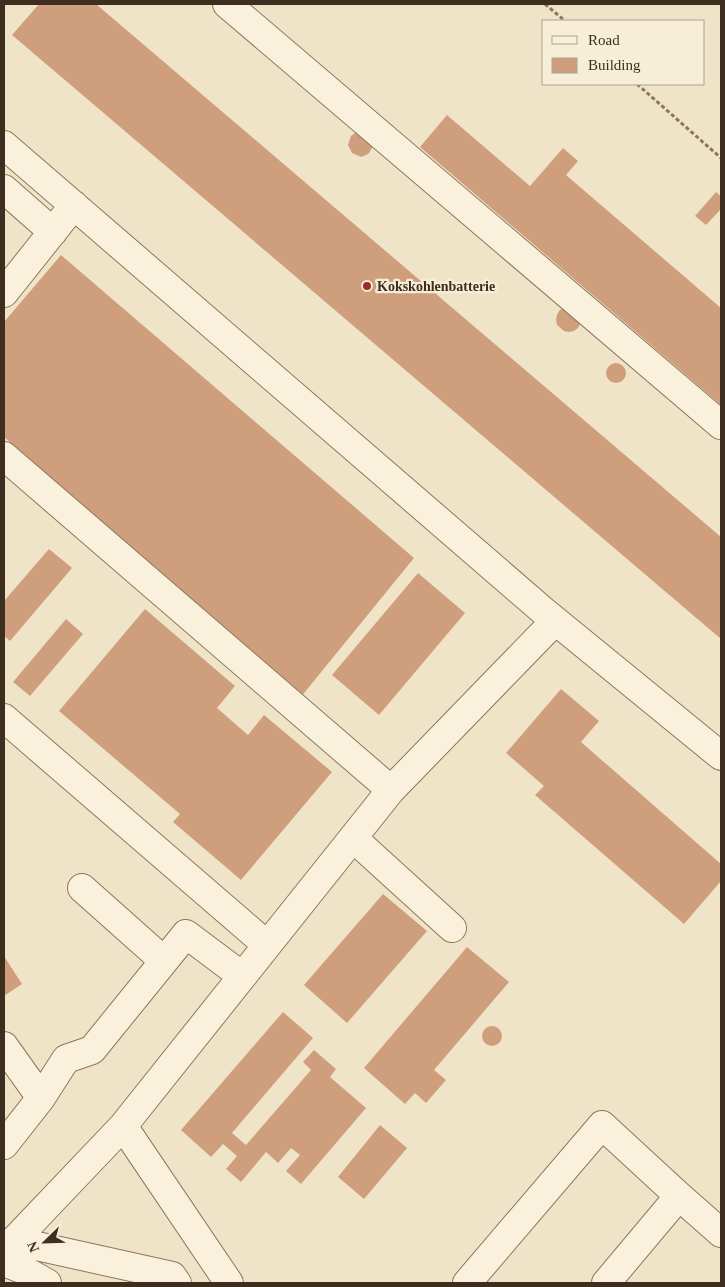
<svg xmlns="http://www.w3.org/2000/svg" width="725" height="1287" font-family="Georgia,serif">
  <rect width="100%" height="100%" fill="#f0e4c8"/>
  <path fill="#cf9f7d" d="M39,4H96L721,537V639L12,35Z
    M447,115L530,186L563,148L578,161L566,175L721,308V405L420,147Z
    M360,132L373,144L372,148L369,153L366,155L361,157L352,153L348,145L351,136L355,133Z
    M716,192L721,196V209L706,225L695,216Z
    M61,255L414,558L300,698L4,437V322Z
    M563,308L581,319L580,324L578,328L574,331L569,332L564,331L557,325L556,320L557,315L559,311Z
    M606 373a10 10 0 1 1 20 0a10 10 0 1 1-20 0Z
    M49,549L72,568L10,641L4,636V601Z
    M418,573L465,613L379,715L332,675Z
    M145,609L235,686L217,708L248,735L264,715L332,772L241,880L173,822L180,814L59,711Z
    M66,619L83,634L30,696L13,682Z
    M561,689L599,721L581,742L721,864V881L684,924L535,795L544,786L506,753Z
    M383,894L427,931L347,1023L304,985Z
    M467,947L509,982L434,1070L446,1080L426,1103L415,1093L405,1104L364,1068Z
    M4,956L22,984L4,996Z
    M283,1012L313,1038L232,1133L246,1145L311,1070L303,1062L314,1050L336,1069L330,1077L366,1108L301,1184L286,1171L300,1155L291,1148L278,1163L266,1152L241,1182L226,1169L237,1156L223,1144L211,1157L181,1130Z
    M482 1036a10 10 0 1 1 20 0a10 10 0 1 1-20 0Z
    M380,1125L407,1148L364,1199L338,1177Z"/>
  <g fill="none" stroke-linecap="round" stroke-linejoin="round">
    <defs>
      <path id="minor" d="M227,4L721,425
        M4,145L555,621L391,790L123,1126L4,1251
        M4,189L53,232
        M4,293L74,205
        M4,456L391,790
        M541,609L721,756
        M4,718L267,945
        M353,838L452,928
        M82,888L164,961
        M4,1046L41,1098L4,1145
        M41,1098L66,1059L92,1050L186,934L242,976
        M123,1126L229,1283
        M679,1196L721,1233
        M14,1241L172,1276L177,1283
        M4,1262L24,1270L47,1283
        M467,1283L602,1125L679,1196L606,1283"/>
    </defs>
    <use href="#minor" stroke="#8d765c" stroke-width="30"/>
    <path stroke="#8d765c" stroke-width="3" stroke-dasharray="4 2.5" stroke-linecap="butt" d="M545,4L565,21
      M637,84L721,158"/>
    <use href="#minor" stroke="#faf1dc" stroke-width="28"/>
  </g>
  <circle fill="#9e2a2b" stroke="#f7eed8" stroke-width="2" cx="367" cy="286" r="5"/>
  <g text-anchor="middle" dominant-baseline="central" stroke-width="4.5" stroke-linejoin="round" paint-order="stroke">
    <g font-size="14" font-weight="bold" fill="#3d2e20" stroke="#f7eed8" text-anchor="start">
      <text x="377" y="286">Kokskohlenbatterie</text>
    </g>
  </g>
  <rect width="725" height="1287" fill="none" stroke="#3d2e20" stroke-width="10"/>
  <rect x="542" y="20" width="162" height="65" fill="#f7eed8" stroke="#ada18e"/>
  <rect x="552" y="36" width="25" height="8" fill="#faf1dc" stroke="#ada18e"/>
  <text x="588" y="45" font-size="15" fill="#3d2e20">Road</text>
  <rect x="552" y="58" width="25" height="15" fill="#cf9f7d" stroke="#ada18e"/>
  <text x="588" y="70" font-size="15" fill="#3d2e20">Building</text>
  <g transform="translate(45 1242) rotate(247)" stroke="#f7eed8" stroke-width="4" paint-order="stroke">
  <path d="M0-4L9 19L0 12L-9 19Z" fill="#3d2e20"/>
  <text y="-8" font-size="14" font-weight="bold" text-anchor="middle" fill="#3d2e20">N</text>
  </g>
</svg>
